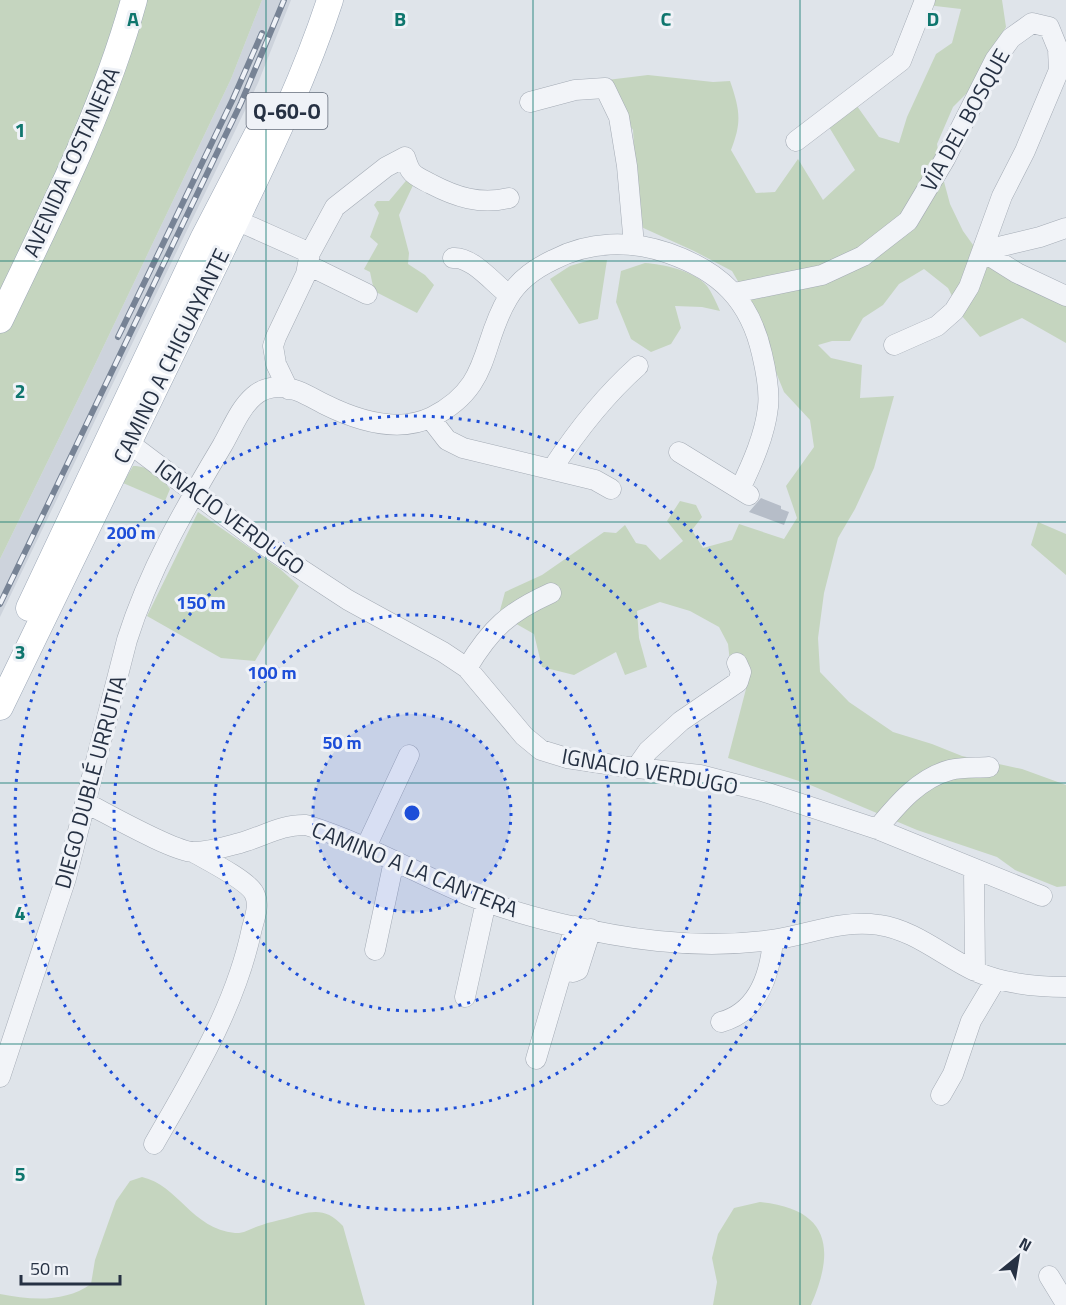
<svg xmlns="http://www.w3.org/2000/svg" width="1066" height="1305" font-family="'Titillium Web',sans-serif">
  <rect width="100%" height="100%" fill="#dfe4ea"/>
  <path fill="#cdd3dc" d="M262,0H291L258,83L236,129L0,617V559L89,377L231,79Z"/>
  <path fill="#c5d5bf" d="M0,0H262L231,79L89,377L0,559Z
    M920,0H1002L1006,27L969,91L953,107L937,144L943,178L950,204L963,231L981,256L1066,301V343L1022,318L980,337L962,316L948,288L924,269L899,284L883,305L863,318L850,341H832L818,345L831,358L862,365L860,398L894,396L874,468L855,509L838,538L824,593L818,638L820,672L849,702L893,732L932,744L962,756L1022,769L1066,785V886L1057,887L1015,870L997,857L917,830L808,784L728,758L746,689L731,671L728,644L719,627L690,611L660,602L637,611L639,638L647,667L625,675L616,652L574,675L542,667L534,634L499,614L505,592L542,575L604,532L616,533L625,525L636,543L646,545L660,560L683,541L667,521L680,501L696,505L702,517L692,530L703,548L732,540L739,524L784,539L797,518L786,486L814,447L810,420L784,392L775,370L765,328L732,271L694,251L639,226L633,130L599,81L648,75L713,82L730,81C740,110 742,122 731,150L756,193L775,192L798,159L823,200L855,170L829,127L857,106L879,137L899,143L907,117L936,54L952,43L961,9L918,4Z
    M410,176L416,179L399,215L409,253L408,264L425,275L434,285L417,313L374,291L370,272L364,269L378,244L370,237L379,213L374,205L377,201H389Z
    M590,260H607L598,319L579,324L550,279L570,266Z
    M645,263C663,264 695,271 707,286C712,293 716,302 720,311L702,307L675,306L681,328L671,344L651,352L631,339L616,302L621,271Z
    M133,466C150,466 160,476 170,489L165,501L123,483Z
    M198,512L280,569L299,586L255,661L221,658L147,616Z
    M1038,522L1066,534V575L1031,545Z
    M142,1177C178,1185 192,1229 235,1233C244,1234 253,1227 262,1225C269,1222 277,1221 284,1219C309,1212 324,1205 343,1226L365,1305H0V1294C31,1300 64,1303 91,1284L95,1260L116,1201L130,1181Z
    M760,1202C829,1209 836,1248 811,1305H713L717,1282L712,1258L718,1234L734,1208Z"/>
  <path fill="#b6bdc8" d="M761,498L781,506V509L789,512L784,525L749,512Z"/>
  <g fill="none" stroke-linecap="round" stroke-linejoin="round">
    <defs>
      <path id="minor" d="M530,102L575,90L605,88L619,117L627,166L634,245
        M796,141L901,61L925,0
        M236,220L310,253
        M982,251L1017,273L1066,296
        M982,251L1040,237L1066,228
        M453,258C472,256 494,284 509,295
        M308,265L367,294
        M734,293L822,275L863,256L908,221L945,159L995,60L1011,38L1032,23L1049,27L1058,49L1059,70L1025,151L1002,196L969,287L954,311L937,326L894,345
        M288,389L276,364L273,346L276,337L306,274L310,253L335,207L386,167L405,157C407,162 408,167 411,171C415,177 424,180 431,184C456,197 480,205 509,198
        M430,418L447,440L463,448L595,480L611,489
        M129,443L264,545L348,600L443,652L467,668L524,736L541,750L567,758L620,766L700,775L762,791L877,829L1042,896
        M679,452L749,495
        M552,469C577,431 603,397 638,366
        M467,668C491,628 509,612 551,593
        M636,768L648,751L681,721L738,682L741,672L737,663
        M86,803C108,814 174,852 194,852C210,852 225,847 240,843C262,837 282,824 306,825C362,842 414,872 468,895C523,917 600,935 658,941C696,945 734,945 772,940C808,935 842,919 879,925C915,930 944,957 977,972C1005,984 1035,987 1066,987
        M877,829C897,805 919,778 950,770C962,767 976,768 989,767
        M366,847L409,755
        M974,870L975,971
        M375,950L394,861
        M562,970L573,972L578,970L591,929
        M465,997L486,902
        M721,1022C758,1012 770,975 773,940
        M536,1059L575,926
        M0,1077L66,878L127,640C149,570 185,508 222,446C232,429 239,409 254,396C261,390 269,387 279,387C295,387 310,397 324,404C356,420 397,434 432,417C492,387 480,344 508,298C518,281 536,268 553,260C589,241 630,240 668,253C720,271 750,300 762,354C766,371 770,390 768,407C765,435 752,464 740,489
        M941,1095L953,1074L971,1021L996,979
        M154,1144C193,1076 236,1006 252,928C255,917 260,904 254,893C247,880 207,860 193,852
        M1049,1276L1066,1304"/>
      <path id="major" d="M0,320C50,215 103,112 134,0
        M29,608L203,239L262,125
        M0,707C72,557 146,408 218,258C258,173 301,89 330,0"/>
    </defs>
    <use href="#minor" stroke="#a4abb5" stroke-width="21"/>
    <use href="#major" stroke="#9da8b7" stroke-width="27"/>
    <use href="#minor" stroke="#f2f4f8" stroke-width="20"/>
    <use href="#major" stroke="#fff" stroke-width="26"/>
    <defs>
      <path id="rail" d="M118,337L232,101L262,33
        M0,604L241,103L284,0"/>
    </defs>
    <use href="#rail" stroke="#778395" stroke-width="6"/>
    <use href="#rail" stroke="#eff2f7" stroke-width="4" stroke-dasharray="11" stroke-linecap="butt"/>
  </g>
  <path fill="none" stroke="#0f766e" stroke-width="1.5" stroke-opacity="0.55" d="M266,0V1305M533,0V1305M800,0V1305M0,261H1066M0,522H1066M0,783H1066M0,1044H1066"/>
  <circle cx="412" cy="813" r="99" fill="#1d4ed8" fill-opacity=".12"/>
  <g fill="none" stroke="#1d4ed8" stroke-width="3" stroke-dasharray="3 6">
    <circle cx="412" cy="813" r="99"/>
    <circle cx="412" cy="813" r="198"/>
    <circle cx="412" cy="813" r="298"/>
    <circle cx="412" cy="813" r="397"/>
  </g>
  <g text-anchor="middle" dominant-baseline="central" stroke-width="6" stroke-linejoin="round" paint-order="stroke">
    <rect fill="#eff2f7" stroke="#626b79" stroke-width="1.5" x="246.5" y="93" width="81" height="36" rx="4.5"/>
    <g font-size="21" font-weight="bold" fill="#263143">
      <text x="287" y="111">Q-60-O</text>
    </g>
    <g font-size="22" fill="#263143" stroke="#eff2f7">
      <text transform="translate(965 120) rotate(-61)">VÍA DEL BOSQUE</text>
      <text transform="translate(71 162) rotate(-66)">AVENIDA COSTANERA</text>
      <text transform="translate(171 356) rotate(-64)">CAMINO A CHIGUAYANTE</text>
      <text transform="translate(230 517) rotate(36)">IGNACIO VERDUGO</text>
      <text transform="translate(650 771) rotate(10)">IGNACIO VERDUGO</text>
      <text transform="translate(90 782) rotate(-75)">DIEGO DUBLÉ URRUTIA</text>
      <text transform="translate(415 869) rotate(22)">CAMINO A LA CANTERA</text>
    </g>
  </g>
  <g font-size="20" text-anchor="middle" font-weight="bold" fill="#0f766e" stroke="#eff2f7" stroke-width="6" stroke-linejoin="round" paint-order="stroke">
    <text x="133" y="26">A</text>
    <text x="400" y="26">B</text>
    <text x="666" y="26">C</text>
    <text x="933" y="26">D</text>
    <text x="20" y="137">1</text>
    <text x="20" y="398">2</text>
    <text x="20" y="659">3</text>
    <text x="20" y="920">4</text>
    <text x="20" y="1181">5</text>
  </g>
  <circle cx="412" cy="813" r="9" fill="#1d4ed8" stroke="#eff2f7" stroke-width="3"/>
  <g font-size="18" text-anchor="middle" font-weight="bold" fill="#1d4ed8" stroke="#eff2f7" stroke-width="6" stroke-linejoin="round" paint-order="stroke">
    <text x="131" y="539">200 m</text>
    <text x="201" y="609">150 m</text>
    <text x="272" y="679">100 m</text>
    <text x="342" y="749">50 m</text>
  </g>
  <g transform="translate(1018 1257) rotate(30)" stroke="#eff2f7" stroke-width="4.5" paint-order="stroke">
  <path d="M0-4.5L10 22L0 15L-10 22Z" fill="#263143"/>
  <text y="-9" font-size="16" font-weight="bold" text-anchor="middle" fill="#263143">N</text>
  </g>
  <path d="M21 1275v9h99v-9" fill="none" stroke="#263143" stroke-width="3"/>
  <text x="30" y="1275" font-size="18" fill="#263143" stroke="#eff2f7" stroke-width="4.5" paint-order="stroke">50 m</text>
</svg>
